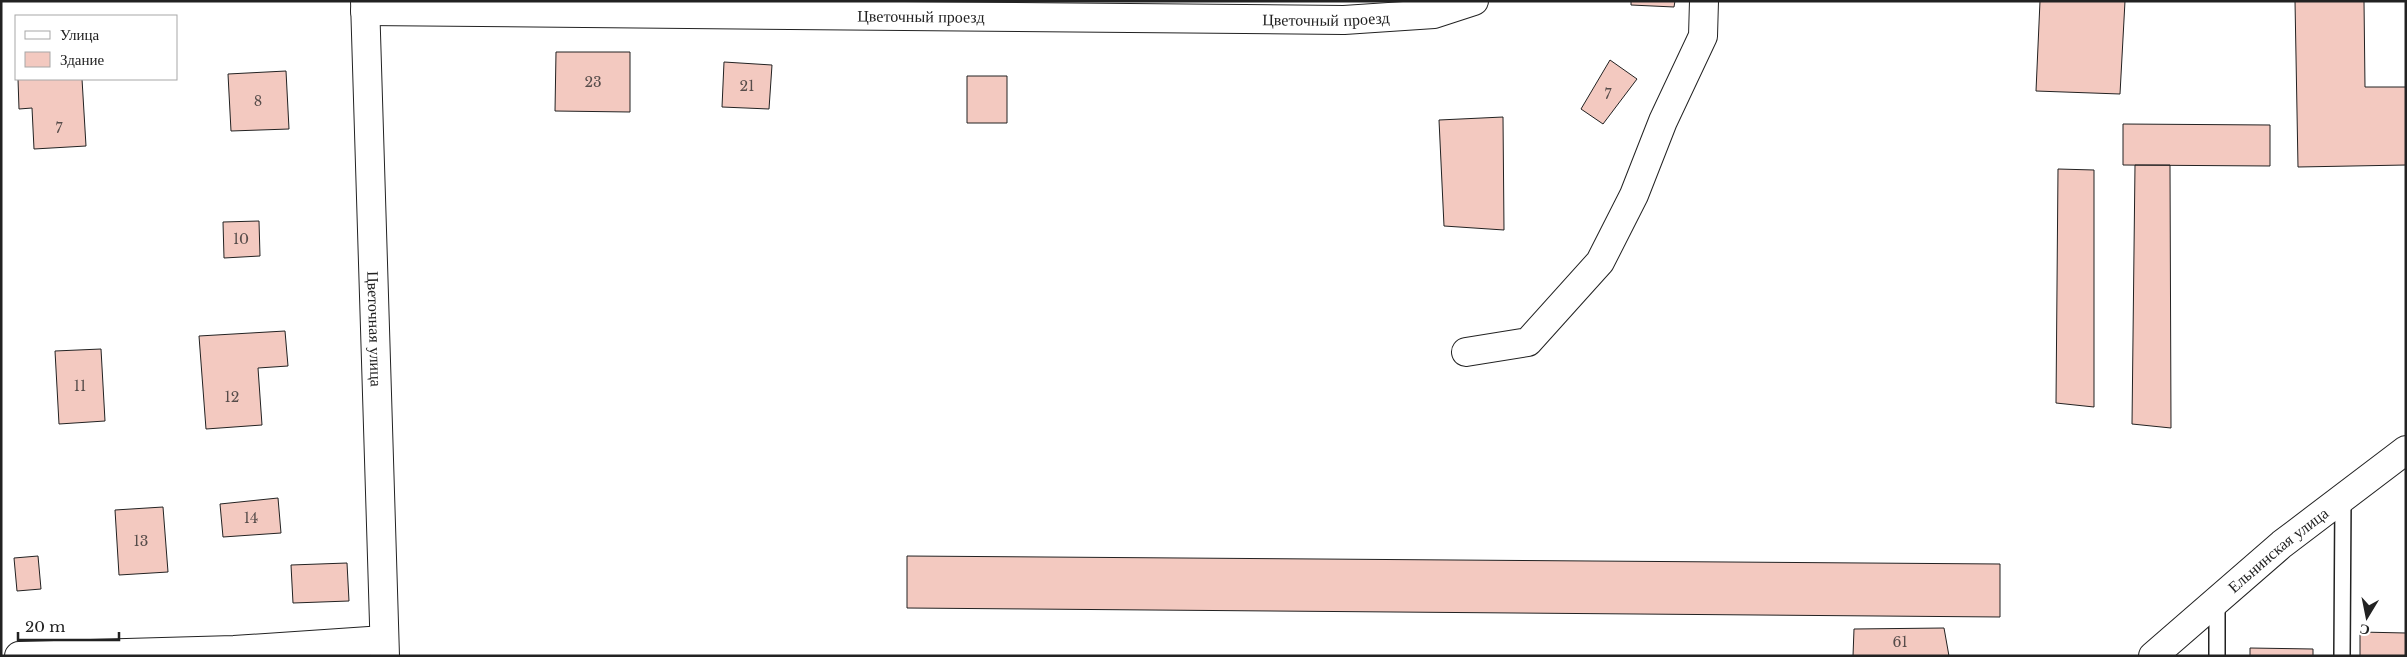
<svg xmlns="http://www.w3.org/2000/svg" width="2407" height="657" font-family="'Libre Baskerville',serif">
  <rect width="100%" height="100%" fill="#fff"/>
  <path fill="#f3c9c0" stroke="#222" d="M1631,1H1675L1674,7L1631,5Z
    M2040,1H2125L2120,94L2036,91Z
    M2295,1H2364L2365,87H2406V165L2298,167Z
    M556,52H630V112L555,111Z
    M1610,60L1637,79L1603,124L1581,109Z
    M724,62L772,65L769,109L722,107Z
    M286,71L289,129L231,131L228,74Z
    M967,76H1007V123H967Z
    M18,79H82L86,146L34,149L32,108L19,109Z
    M1503,117L1504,230L1444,226L1439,120Z
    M2123,124L2270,125V166L2123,165Z
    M2135,165H2170L2171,428L2132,424Z
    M2058,169L2094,170V407L2056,403Z
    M259,221L260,256L224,258L223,222Z
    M285,331L288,366L258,368L262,425L206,429L199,336Z
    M101,349L105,421L59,424L55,351Z
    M278,498L281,533L223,537L220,504Z
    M163,507L168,572L119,575L115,510Z
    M38,556L41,589L17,591L14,558Z
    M907,556L2000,564V617L907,608Z
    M347,563L349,601L293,603L291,565Z
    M1944,628L1949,656H1853L1854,629Z
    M2360,632L2406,633V656H2360Z
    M2250,648L2313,649V656H2250Z"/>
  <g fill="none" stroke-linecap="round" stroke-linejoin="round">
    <defs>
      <path id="lane" d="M2217,601V656
        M2342,656L2343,498"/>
      <g id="street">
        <path id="s1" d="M365,1L385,656"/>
        <path id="s2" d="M365,11L1344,20L1434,14L1474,1"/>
        <path d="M1466,352L1528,342L1600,262L1634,195L1663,121L1703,36L1704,1"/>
        <path d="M19,656L234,650L384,640"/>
        <path id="s3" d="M2153,656L2282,544L2406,450"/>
      </g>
    </defs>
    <use href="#lane" stroke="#222" stroke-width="18"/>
    <use href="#street" stroke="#222" stroke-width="30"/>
    <use href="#lane" stroke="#fff" stroke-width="15"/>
    <use href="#street" stroke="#fff" stroke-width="28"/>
  </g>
  <g text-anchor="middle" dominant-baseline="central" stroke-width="4" stroke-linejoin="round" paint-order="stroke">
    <g font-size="14" fill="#564c4a">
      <text x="593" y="82">23</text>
      <text x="747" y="86">21</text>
      <text x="1608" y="94">7</text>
      <text x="258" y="101">8</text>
      <text x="59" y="128">7</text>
      <text x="241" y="239">10</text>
      <text x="80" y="386">11</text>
      <text x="232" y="397">12</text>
      <text x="251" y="518">14</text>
      <text x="141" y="541">13</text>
      <text x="1900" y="642">61</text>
    </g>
    <g font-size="16" fill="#222" stroke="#fff">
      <text stroke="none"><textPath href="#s2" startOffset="556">Цветочный проезд</textPath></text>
      <text stroke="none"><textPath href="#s2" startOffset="961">Цветочный проезд</textPath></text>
      <text stroke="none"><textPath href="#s1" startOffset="328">Цветочная улица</textPath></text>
      <text stroke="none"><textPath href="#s3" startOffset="164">Ельнинская улица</textPath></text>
    </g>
  </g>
  <rect width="2407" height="657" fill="none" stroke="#222222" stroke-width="5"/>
  <rect x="15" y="15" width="162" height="65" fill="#ffffff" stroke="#a7a7a7"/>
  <rect x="25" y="31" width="25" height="8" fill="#ffffff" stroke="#a7a7a7"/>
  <text x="60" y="40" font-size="15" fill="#222222">Улица</text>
  <rect x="25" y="52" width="25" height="15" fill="#f3c9c0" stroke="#a7a7a7"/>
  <text x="60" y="65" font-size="15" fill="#222222">Здание</text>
  <g transform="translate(2367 617) rotate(190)" stroke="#ffffff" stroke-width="4" paint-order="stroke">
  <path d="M0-4L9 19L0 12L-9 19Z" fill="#222222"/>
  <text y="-8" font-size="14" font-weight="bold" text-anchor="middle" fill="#222222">С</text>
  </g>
  <path d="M18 632v8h101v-8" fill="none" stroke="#222222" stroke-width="2.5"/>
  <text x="25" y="632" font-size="15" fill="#222222" stroke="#ffffff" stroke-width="4" paint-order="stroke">20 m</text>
</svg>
